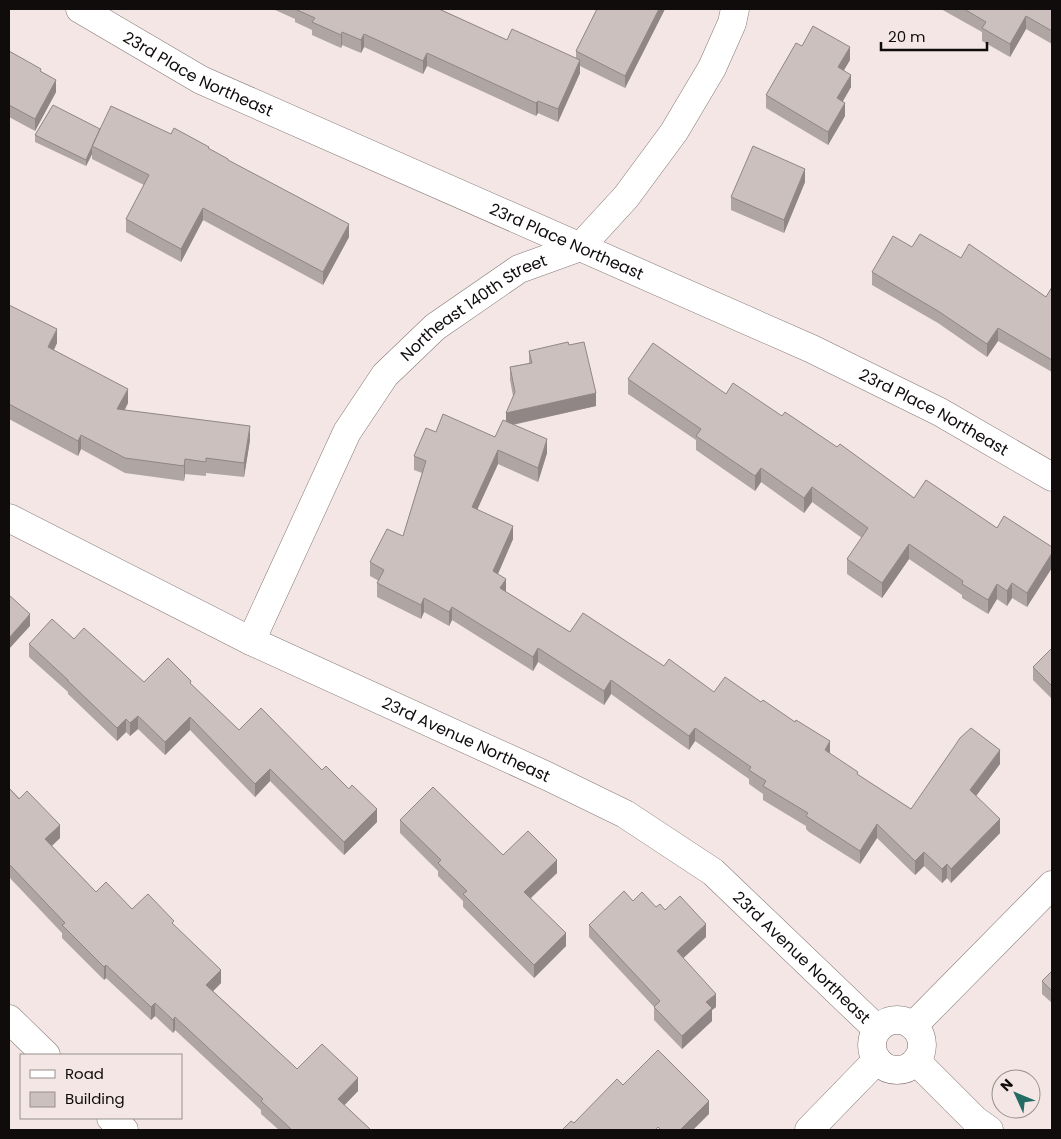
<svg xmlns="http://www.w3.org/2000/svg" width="1061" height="1139" font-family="Poppins,sans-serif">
  <rect width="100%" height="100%" fill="#f3e6e4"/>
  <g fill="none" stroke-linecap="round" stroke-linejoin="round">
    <defs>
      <g id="street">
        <path id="s1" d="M80,9L201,80L812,349L940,412L1052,477"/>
        <path id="s2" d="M9,518L251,641L547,776L625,814L713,872L877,1029"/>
        <path id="s3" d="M251,641L347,432L385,375L435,327L519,269L580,247L626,197L674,132L712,68L732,23L735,9"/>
        <path d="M9,1019L46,1055"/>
        <circle cx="897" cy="1045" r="25"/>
        <path d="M913,1026L1052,885"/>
        <path d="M916,1061L975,1120L989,1130"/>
        <path d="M111,1118L124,1130"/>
        <path d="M809,1130L877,1060"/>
      </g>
    </defs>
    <use href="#street" stroke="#847977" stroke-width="29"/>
    <use href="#street" stroke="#fff" stroke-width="28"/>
  </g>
  <path fill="#afa5a3" d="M273,9H439L507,40L576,58V51L597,9H665L625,88L580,66V73L558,122L538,113L536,116L427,66L423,74L364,47L361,53L342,45L341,48L312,35V30L295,22V19Z
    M941,9H1052V44L1026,29L1010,57L982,41V32Z
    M802,46L850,60L844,70L851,87L843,101L845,116L828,145L766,108V95Z
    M9,51L41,72L56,92L35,131L9,117Z
    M100,129L171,134L209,149L349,237L323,285L203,220L181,262L126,232V219L144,185L92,159V154L86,166L35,142V135Z
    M805,182L784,233L731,210V197Z
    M912,247L961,258L1046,297L1052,287V372L998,341L987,357L938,323L872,285V272Z
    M9,305L57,343L54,350L128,403L125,410L250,440L244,477L206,473V476L185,474L184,481L125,473L81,449L78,456L9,419Z
    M569,345L596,406L513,425L547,453L538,482L498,464L477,510L513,539L498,574L506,592L570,632L664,666L714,692L830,754L858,775L911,809L1000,764L976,796L1000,833L951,883L947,878L942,883L924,866L915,875L877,838L860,864L809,832L806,829V826L763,800V794L749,784V779L695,741L689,750L611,694L604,705L538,662L533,671L452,620L449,626L424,612L421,619L377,597V583L379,581L370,576V562L403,536L422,473L414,470V456L436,432L495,437L506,421L513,396L510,380V367L529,363V351Z
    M628,379L726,394L782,416L837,447L914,498L1052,547L1027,607L1012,598L1007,606L997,599L988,614L962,598V595L909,559L882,598L847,574V559L862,538L812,502L804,513L761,482L755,491L696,450V440L628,394Z
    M74,639L144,682L191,684L239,730L322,770L377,822L344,855L270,781L255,797L190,730L165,755L138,729L130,736L126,732L117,741L68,694V692L29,657V644Z
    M1052,648V699L1033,680V667Z
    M9,788L60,838L52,846L96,892L132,909L174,925L221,983L213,991L297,1069L358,1091L344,1105L371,1130H279L261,1114V1110L175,1030L173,1033L155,1016L151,1020L106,978L104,980L62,938V933L9,877Z
    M400,820L503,855L557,873L531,898L566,946L534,978L463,907V901L438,876V871L400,833Z
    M633,901L665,910L706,937L683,958L716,1007L712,1010V1021L682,1049L654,1020V1007L589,937V925Z
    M1052,971V1009V1003L1042,994V981Z"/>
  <path fill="#8f8685" d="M659,9H665L625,88V76Z
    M1026,16V29L1010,57V44Z
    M342,32V45L341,48V35Z
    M364,34V47L361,53V40Z
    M850,47V60L838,80V67Z
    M427,53V66L423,74V61Z
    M580,60V73L558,122V109Z
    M851,75V87L837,111V98Z
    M56,80V92L35,131V119Z
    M538,101V113L536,116V103Z
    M845,103V116L828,145V132Z
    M92,147V154L86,166V160Z
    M805,169V182L784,233V220Z
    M203,208V220L181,262V249Z
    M349,224V237L323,285V272Z
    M998,328V341L987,357V344Z
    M57,329V343L48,361V347Z
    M128,389V403L117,423V409Z
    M596,393V406L506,426V413Z
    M250,426V440L244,477V463Z
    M81,435V449L78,456V441Z
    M547,439V453L538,482V468Z
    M498,450V464L472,521V507Z
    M185,459V474L184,481V466Z
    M761,468V482L755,491V476Z
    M812,487V502L804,513V498Z
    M513,526V539L493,585V571Z
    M909,544V559L882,598V583Z
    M1052,553V568L1027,607V593Z
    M506,579V593L500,588Z
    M1012,583V598L1007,606V591Z
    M997,584V599L988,614V600Z
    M424,598V612L421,619V605Z
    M452,607V620L449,626V612Z
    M30,614V626L9,649V638Z
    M538,648V662L533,671V657Z
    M611,680V694L604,705V691Z
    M138,716V729L130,736V723Z
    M190,717V730L165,755V742Z
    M126,719V732L117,741V728Z
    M695,728V741L689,750V736Z
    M830,741V755L825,750Z
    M1000,750V764L970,804V790Z
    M270,769V781L255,797V784Z
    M377,809V822L344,855V842Z
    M1000,819V833L951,883V869Z
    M877,824V838L860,864V851Z
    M60,825V838L45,852V839Z
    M924,852V866L915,875V861Z
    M557,860V873L524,904V892Z
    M947,864V878L942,883V869Z
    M706,924V937L677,964V951Z
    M566,933V946L534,978V965Z
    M106,965V978L104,980V967Z
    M221,970V983L206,998V985Z
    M716,994V1007L712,1010V1021L682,1049V1036L706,1002Z
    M155,1003V1016L151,1020V1007Z
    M175,1017V1030L173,1033V1020Z
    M358,1078V1091L338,1112V1099Z
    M709,1101V1114L693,1130H680Z"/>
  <path fill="#ccc0be" stroke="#8f8685" d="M295,9H439L507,40L512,29L580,60L558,109L538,101L536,103L427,53L423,61L364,34L361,40L342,32L341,35L312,22L315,18Z
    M597,9H659L625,76L576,51Z
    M964,9H1052V31L1026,16L1010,44L982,28L986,22Z
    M813,26L850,47L838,67L851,75L837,98L845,103L828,132L766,95L796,43L802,46Z
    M9,51L41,69L40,71L56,80L35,119L9,105Z
    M53,105L100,129L86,160L35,135Z
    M111,106L171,134L174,128L209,147L208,148L228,159V160L349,224L323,272L203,208L181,249L126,219L149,175L92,146Z
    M753,146L805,169L784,220L731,197Z
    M920,234L961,258L969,244L1046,297L1052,287V360L998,328L987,344L938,311L872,272L893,236L912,247Z
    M9,305L57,329L48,347L128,389L117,409L250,426L244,463L206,458V462L185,459L184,466L125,458L81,435L78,441L9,404Z
    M568,342L569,345L584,342L596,393L506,413L515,392L510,367L532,363L529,351Z
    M653,343L726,394L733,383L782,416L785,412L837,447L840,444L914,498L926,480L997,528L1004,516L1052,547V553L1027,593L1012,583L1007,591L997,584L988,600L962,584L963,581L909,544L882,583L847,559L868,528L812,487L804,498L761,468L755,476L696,436L701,429L628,379Z
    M443,414L495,437L503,420L547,439L538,468L498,450L472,507L513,526L493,571L506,579L500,588L570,632L583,613L664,666L669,659L714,692L725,677L761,702L763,700L795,722L796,720L830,741L825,750L858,772L857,774L911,809L954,747L960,738L971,728L1000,750L970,790L1000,819L951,869L947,864L942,869L924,852L915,861L877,824L860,851L809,818L806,816L808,813L763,786L766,781L749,770L751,767L695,728L689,736L611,680L604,691L538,648L533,657L452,607L449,612L424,598L421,605L377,583L384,570L370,562L387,529L403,536L426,461L414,456L426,428L436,432Z
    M9,595L30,614L9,638Z
    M52,619L74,639L84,628L144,682L168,658L191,681L190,683L239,730L261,708L322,770L326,766L349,789L352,785L377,809L344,842L270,769L255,784L190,717L165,742L138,716L130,723L126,719L117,728L68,681V680L29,644Z
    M1052,648V686L1033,667Z
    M433,787L503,855L528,831L557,860L524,892L566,933L534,965L463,894L467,891L438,863L441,860L400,820Z
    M9,788L19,799L27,791L60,825L45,839L96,892L106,882L132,909L148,894L174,921L172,923L221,970L206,985L294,1066L297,1069L322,1044L358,1078L338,1099L371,1130H292L261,1101L263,1099L175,1017L173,1020L155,1003L151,1007L106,965L104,967L62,925L65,923L9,864Z
    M624,891L633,901L642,892L656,907L660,904L665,910L680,896L706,924L677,951L716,994L706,1002L712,1008L682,1036L654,1007L660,1001L589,925Z
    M1052,971V991L1042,981Z
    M658,1050L709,1101L680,1130H661L658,1127L655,1130H562L571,1121L574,1123L617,1079L623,1085Z"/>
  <g text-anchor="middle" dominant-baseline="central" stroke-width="4" stroke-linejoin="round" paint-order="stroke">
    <g font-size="16" fill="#0f0c0b" stroke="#f3e6e4">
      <text stroke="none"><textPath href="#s1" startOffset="135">23rd Place Northeast</textPath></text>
      <text stroke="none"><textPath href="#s1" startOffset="540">23rd Place Northeast</textPath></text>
      <text stroke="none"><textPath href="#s3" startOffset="411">Northeast 140th Street</textPath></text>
      <text stroke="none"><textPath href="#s1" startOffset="945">23rd Place Northeast</textPath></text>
      <text stroke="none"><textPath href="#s2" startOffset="508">23rd Avenue Northeast</textPath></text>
      <text stroke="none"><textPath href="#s2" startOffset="912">23rd Avenue Northeast</textPath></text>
    </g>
  </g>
  <rect width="1061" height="1139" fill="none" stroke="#0f0c0b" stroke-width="20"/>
  <rect x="20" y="1054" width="162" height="65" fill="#f3e6e4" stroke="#988f8d"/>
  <rect x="30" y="1070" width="25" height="8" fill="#ffffff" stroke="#988f8d"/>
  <text x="65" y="1079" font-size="15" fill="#0f0c0b">Road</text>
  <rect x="30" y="1092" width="25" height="15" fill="#ccc0be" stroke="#988f8d"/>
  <text x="65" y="1104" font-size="15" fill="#0f0c0b">Building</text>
  <g transform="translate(1016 1094) rotate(314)"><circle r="24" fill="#f3e6e4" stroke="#988f8d"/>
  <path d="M0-4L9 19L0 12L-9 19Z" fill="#236c63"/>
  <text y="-8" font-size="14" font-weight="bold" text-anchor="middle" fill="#0f0c0b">N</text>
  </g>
  <path d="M881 42v8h106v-8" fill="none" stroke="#0f0c0b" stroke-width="2.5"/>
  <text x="888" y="42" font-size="15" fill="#0f0c0b" stroke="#f3e6e4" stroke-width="4" paint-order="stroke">20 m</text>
</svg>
